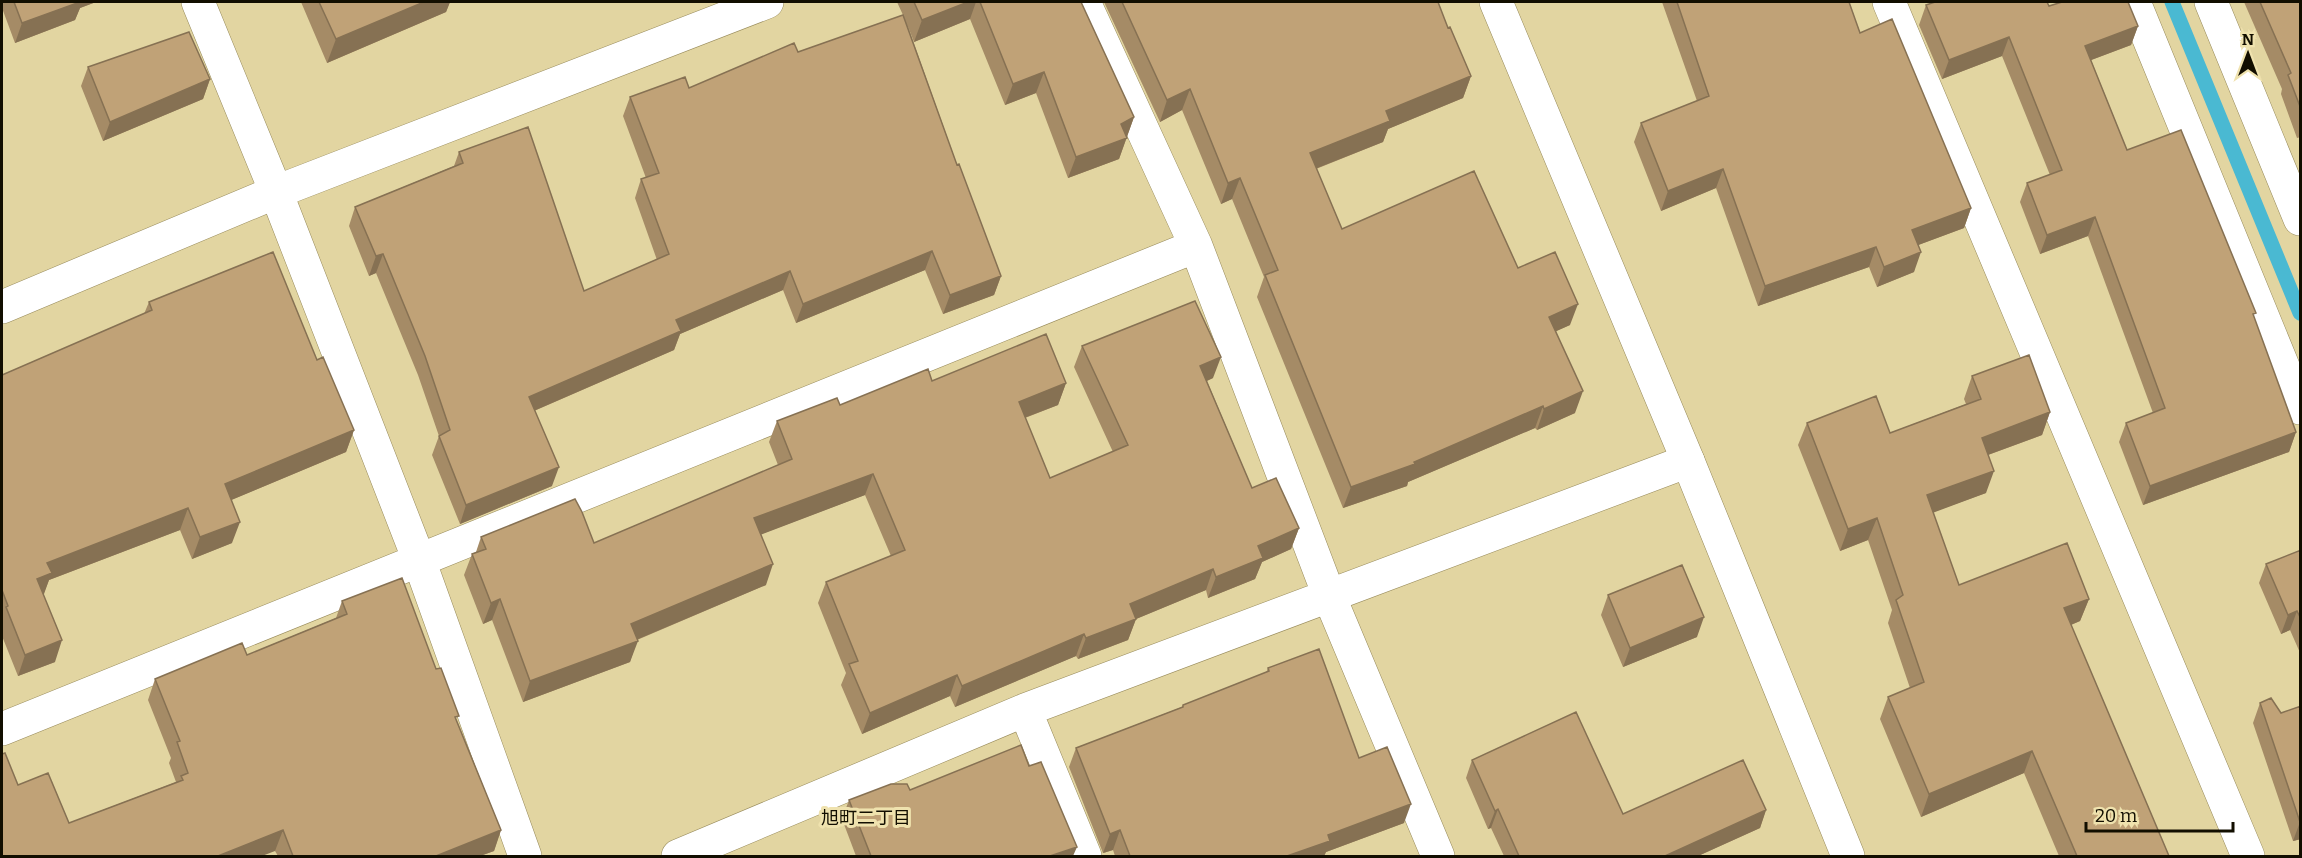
<svg xmlns="http://www.w3.org/2000/svg" width="2302" height="858" font-family="Bitter,'Noto Sans JP',serif">
  <rect width="100%" height="100%" fill="#e2d5a1"/>
  <g fill="none" stroke-linecap="round" stroke-linejoin="round">
    <path stroke="#4ab9d2" stroke-width="15" d="M2172,2L2300,313"/>
    <defs>
      <path id="minor" d="M198,2L276,192L419,560L525,856
        M1084,2L1196,246L1330,598L1438,856
        M1889,2L2248,856
        M2134,2L2300,408
        M2211,2L2300,219
        M1025,710L1085,856
        M2,729L1196,246
        M678,856L1025,710L1688,461"/>
      <path id="tertiary" d="M1496,2L1688,461L1848,856
        M2,307L276,192L767,2"/>
    </defs>
    <use href="#minor" stroke="#978a5a" stroke-width="34"/>
    <use href="#tertiary" stroke="#978a5a" stroke-width="34"/>
    <use href="#minor" stroke="#fff" stroke-width="33"/>
    <use href="#tertiary" stroke="#fff" stroke-width="33"/>
  </g>
  <path fill="#a58b66" d="M2,2H96L80,8L75,20L15,43L2,8Z
    M301,2H450L446,12L327,63Z
    M897,2H1081L1134,117L1119,159L1068,178L1036,93L1005,105L970,19L914,42L907,24L957,165L1001,276L994,295L943,314L925,270L796,323L783,290L680,334L674,350L534,411L552,486L460,524L432,455L439,436L418,375L376,273L369,276L349,226L355,207L454,166L459,152L584,291L657,260L635,198L641,179L646,178L623,116L630,97L689,88L798,52L903,15Z
    M1104,2H1438L1448,28L1471,76L1463,98L1388,129L1383,142L1316,169L1342,229L1518,268L1570,325L1556,331L1575,413L1537,430L1535,428L1408,482L1407,486L1343,508L1257,297L1264,277L1232,199L1221,204L1182,110L1160,122Z
    M1662,2H1849L1860,33L1971,208L1964,228L1918,245L1914,272L1877,287L1869,267L1758,306L1716,188L1661,211L1634,142L1641,123L1697,101Z
    M2244,2H2301V137L2297,138L2281,94L2282,89Z
    M1926,5L2049,6L2138,26L2131,45L2091,60L2127,150L2254,318L2296,432L2289,452L2143,505L2119,442L2126,423L2153,413L2088,236L2040,254L2020,202L2027,183L2050,175L2002,56L1942,79L1919,25Z
    M88,67L210,79L203,99L103,141L81,86Z
    M149,302L317,360L354,430L346,452L231,500L232,543L192,559L180,530L49,580L43,595L55,662L18,676L2,636V375L144,314Z
    M1082,346L1213,378L1207,381L1252,488L1299,528L1291,549L1262,562L1255,579L1208,598L1206,590L1136,619L1128,640L1078,659L1076,656L955,707L950,696L862,734L841,685L846,673L818,603L826,582L891,556L865,495L761,534L766,585L637,640L630,662L523,702L492,620L483,624L464,575L472,554L476,552L481,537L594,543L778,465L769,442L777,421L932,381L1066,383L1058,405L1025,418L1050,478L1113,452L1074,367Z
    M1972,376L2050,412L2042,435L1988,455L1986,493L1933,512L1959,585L2089,599L2080,621L2071,625L2169,856H2059L2024,773L1921,817L1880,719L1888,697L1910,688L1888,623L1892,610L1868,540L1840,551L1798,445L1807,423L1890,433L1966,404L1964,399Z
    M2301,550V655L2290,630L2281,634L2259,583L2266,564Z
    M1608,595L1697,637L1623,667L1601,615Z
    M342,601L436,669L501,830L494,851L480,856H278L275,851L2,856L18,785L69,823L176,782L169,763L171,758L148,700L155,679L247,655L336,618Z
    M1268,668L1359,758L1404,823L1326,852L1324,856H1115L1113,850L1103,853L1069,767L1076,748L1182,707L1183,705L1266,673Z
    M2260,703L2281,713L2301,706V839L2293,841L2253,723Z
    M1472,760L1623,814L1766,810L1760,828L1698,856H1504L1491,828L1488,829L1466,778Z
    M1029,766L1073,856H856L842,819L849,800L910,790Z"/>
  <path fill="#867153" d="M75,2H96L80,8L75,20L15,43L22,23Z
    M424,2H450L446,12L327,63L336,39Z
    M968,2H976L970,19L914,42L922,20Z
    M2138,26L2131,45L2078,65L2085,46Z
    M2009,37L2002,56L1942,79L1949,60Z
    M1044,72L1036,93L1005,105L1013,84Z
    M1471,76L1463,98L1388,129L1383,142L1302,174L1310,153L1386,111Z
    M210,79L203,99L103,141L110,122Z
    M1190,89L1182,110L1160,122L1167,100Z
    M1134,117L1119,159L1068,178L1076,157L1121,124Z
    M1723,169L1716,188L1661,211L1668,191Z
    M1240,178L1232,199L1221,204L1228,183Z
    M1971,208L1964,228L1905,250L1912,230Z
    M2095,217L2088,236L2040,254L2047,235Z
    M1876,247L1869,267L1758,306L1765,286Z
    M932,251L925,270L796,323L803,304Z
    M1921,252L1914,272L1877,287L1884,267Z
    M383,254L376,273L369,276L376,256Z
    M790,271L783,290L680,334L674,350L522,416L529,397L676,320Z
    M1001,276L994,295L943,314L950,295Z
    M1578,304L1570,325L1541,338L1549,317Z
    M1221,357L1213,378L1193,387L1200,366Z
    M1066,383L1058,405L1011,423L1019,402Z
    M1583,391L1575,413L1537,430L1544,409Z
    M1543,406L1535,428L1408,482L1407,486L1343,508L1351,487L1414,462Z
    M2050,412L2042,435L1974,460L1982,438Z
    M354,430L346,452L217,506L225,484Z
    M2296,432L2289,452L2143,505L2150,486Z
    M559,467L552,486L460,524L466,505Z
    M1994,471L1986,493L1919,518L1927,495Z
    M873,474L865,495L747,540L754,518Z
    M188,508L180,530L49,580L44,594L29,600L37,579L47,563Z
    M1877,518L1868,540L1840,551L1848,529Z
    M240,522L232,543L192,559L200,537Z
    M1299,528L1291,549L1262,562L1255,579L1208,598L1216,577L1258,546Z
    M773,564L766,585L624,645L631,624Z
    M1213,569L1206,590L1136,619L1128,640L1078,659L1086,638L1130,604Z
    M500,599L492,620L483,624L491,603Z
    M2089,599L2080,621L2056,631L2064,608Z
    M2297,611L2290,630L2281,634L2288,615Z
    M1704,617L1697,637L1623,667L1630,648Z
    M1084,634L1076,656L955,707L962,686Z
    M62,640L55,662L18,676L25,655Z
    M638,641L630,662L523,702L530,681Z
    M957,675L950,696L862,734L870,713Z
    M2032,751L2024,773L1921,817L1929,794Z
    M1411,804L1404,823L1326,852L1324,856H1287L1328,835Z
    M1498,809L1491,828L1488,829L1495,811Z
    M1766,810L1760,828L1698,856H1665Z
    M2300,822L2301,839L2293,841Z
    M283,830L275,851L262,856H218Z
    M501,830L494,851L480,856H436Z
    M1120,830L1113,850L1103,853L1110,834Z
    M1077,847L1073,856H1050Z"/>
  <path fill="#c0a277" stroke="#867153" stroke-width="1.5" d="M14,2H80L22,23Z
    M319,2H424L336,39Z
    M914,2H968L922,20Z
    M980,2H1081L1134,117L1121,124L1127,138L1076,157L1044,72L1013,84Z
    M1122,2H1438L1448,28L1450,27L1471,76L1386,111L1390,121L1310,153L1342,229L1474,171L1518,268L1555,252L1578,304L1549,317L1583,391L1544,409L1543,406L1414,462L1415,464L1351,487L1265,275L1278,270L1240,178L1228,183L1190,89L1167,100Z
    M1677,2H1849L1860,33L1892,19L1971,208L1912,230L1921,252L1884,267L1876,247L1765,286L1723,169L1668,191L1641,123L1709,96Z
    M1935,2H2047L2049,6L2062,2H2128L2138,26L2085,46L2127,150L2181,130L2256,313L2253,314L2296,432L2150,486L2126,423L2165,408L2095,217L2047,235L2027,183L2062,170L2009,37L1949,60L1926,5Z
    M2260,2H2301V109L2288,75L2291,73Z
    M903,15L957,165L959,164L1001,276L950,295L932,251L803,304L790,271L676,320L681,331L529,397L559,467L466,505L439,436L450,430L425,356L383,254L376,256L355,207L463,163L459,152L528,127L584,291L669,254L641,179L659,173L630,97L685,77L689,88L794,43L798,52Z
    M189,32L210,79L110,122L88,67Z
    M273,252L317,360L323,357L354,430L225,484L240,522L200,537L188,508L47,563L52,573L37,579L62,640L25,655L6,607L8,606L2,590V375L152,310L149,302Z
    M1195,301L1221,357L1200,366L1252,488L1276,478L1299,528L1258,546L1263,558L1216,577L1213,569L1130,604L1136,619L1086,638L1084,634L962,686L957,675L870,713L849,664L858,661L826,582L905,550L873,474L754,518L773,564L631,624L638,641L530,681L500,599L491,603L472,554L486,549L481,537L575,499L582,512L594,543L792,459L777,421L837,398L840,405L928,369L932,381L1046,334L1066,383L1019,402L1050,478L1128,445L1082,346Z
    M2029,355L2050,412L1982,438L1994,471L1927,495L1959,585L2067,543L2089,599L2064,608L2169,856H2077L2032,751L1929,794L1888,697L1924,682L1896,600L1903,595L1877,518L1848,529L1807,423L1876,396L1890,433L1981,399L1972,376Z
    M2301,550V619L2297,611L2288,615L2266,564Z
    M1682,565L1704,617L1630,648L1608,595Z
    M402,578L436,669L441,668L459,716L455,717L501,830L436,856H293L283,830L218,856H2V754L5,753L18,785L48,773L69,823L183,780L181,776L188,773L177,742L180,741L155,679L242,643L247,655L347,614L342,601Z
    M1319,649L1359,758L1387,747L1411,804L1328,835L1330,841L1287,856H1130L1120,830L1110,834L1076,748L1183,707V705L1269,671L1268,668Z
    M2271,698L2281,713L2301,706L2300,822L2260,703Z
    M1576,712L1623,814L1743,760L1766,810L1665,856H1519L1498,809L1495,811L1472,760Z
    M1021,745L1029,766L1041,762L1077,847L1050,856H871L849,800L891,784H907L910,790Z"/>
  <g text-anchor="middle" dominant-baseline="central" stroke-width="6" stroke-linejoin="round" paint-order="stroke">
    <g font-size="18" fill="#120e00" stroke="#efe2ae">
      <text x="866" y="818">旭町二丁目</text>
    </g>
  </g>
  <rect width="2302" height="858" fill="none" stroke="#120e00" stroke-width="6"/>
  <g transform="translate(2248 54)" stroke="#efe2ae" stroke-width="4.5" paint-order="stroke">
  <path d="M0-4.5L10 22L0 15L-10 22Z" fill="#120e00"/>
  <text y="-9" font-size="16" font-weight="bold" text-anchor="middle" fill="#120e00">N</text>
  </g>
  <path d="M2086 822v9h147v-9" fill="none" stroke="#120e00" stroke-width="3"/>
  <text x="2095" y="822" font-size="18" fill="#120e00" stroke="#efe2ae" stroke-width="4.5" paint-order="stroke">20 m</text>
</svg>
